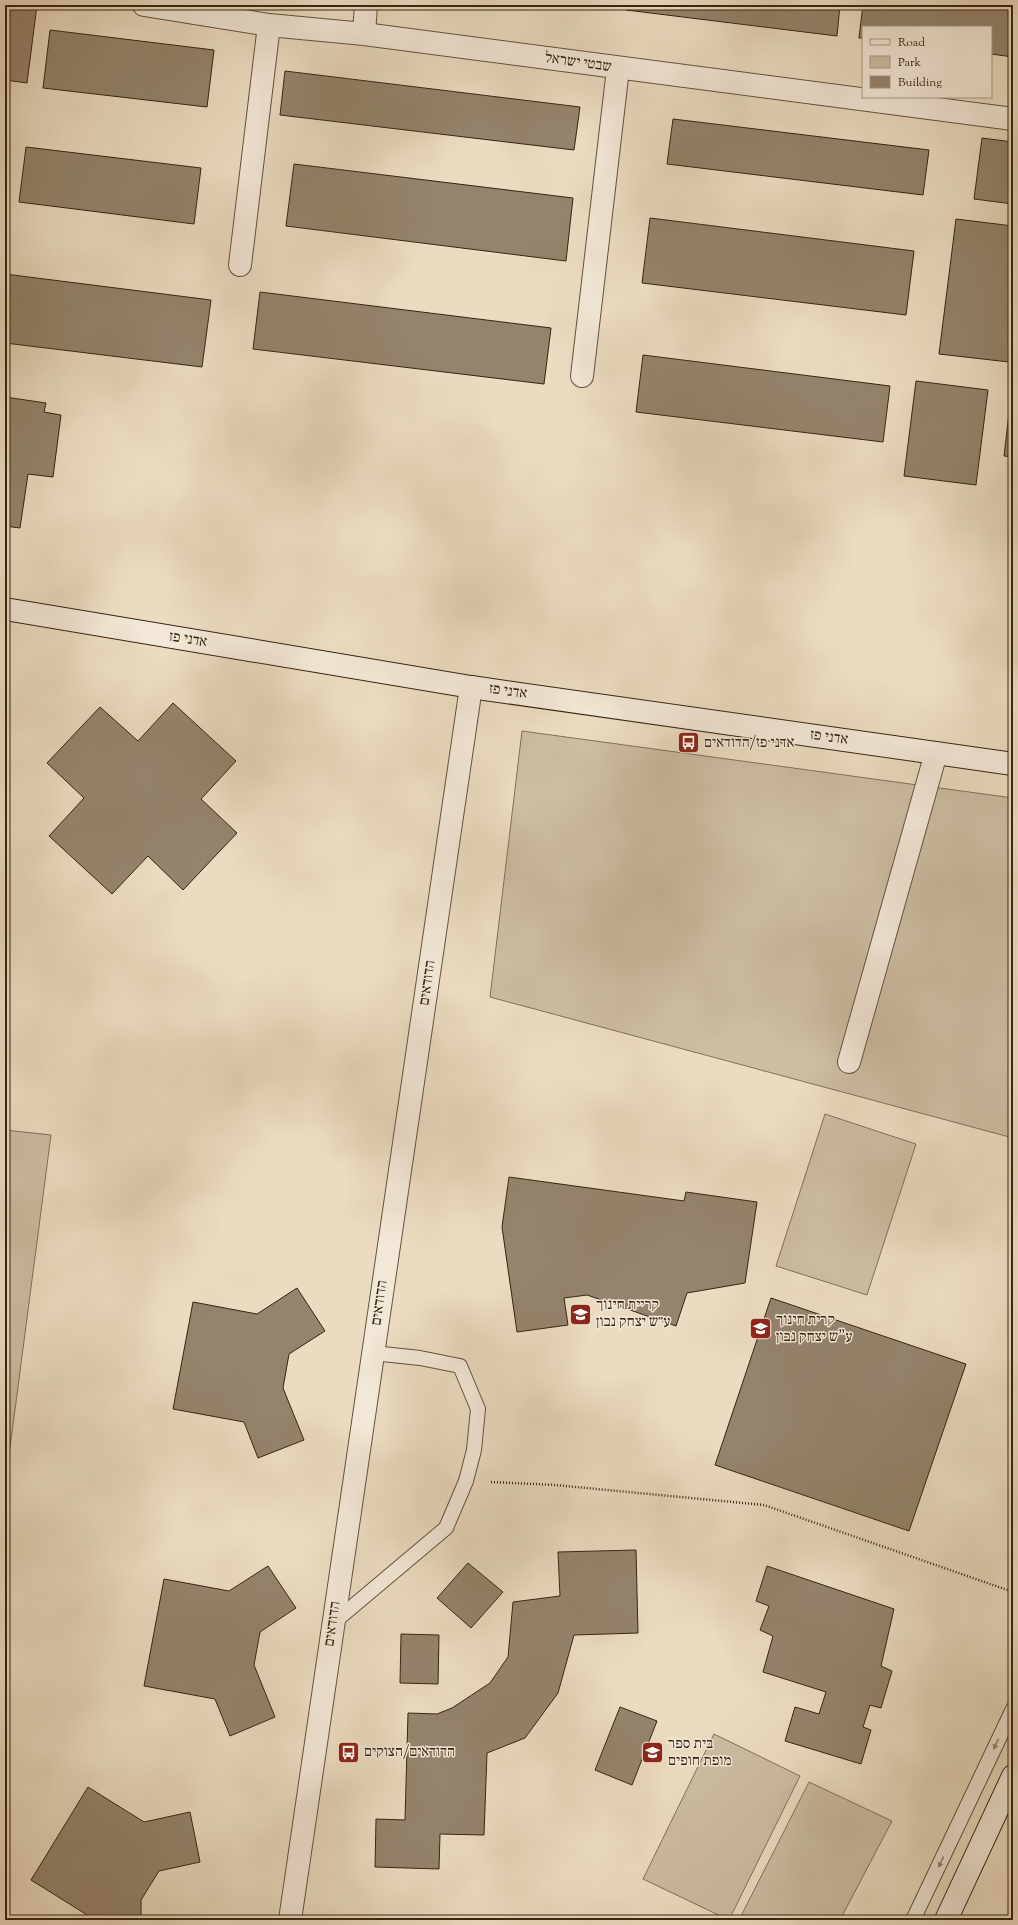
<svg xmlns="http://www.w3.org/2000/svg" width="1018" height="1925" font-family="'Sorts Mill Goudy','Frank Ruhl Libre',serif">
  <rect width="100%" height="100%" fill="#ebdcc1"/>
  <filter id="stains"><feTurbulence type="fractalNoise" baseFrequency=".005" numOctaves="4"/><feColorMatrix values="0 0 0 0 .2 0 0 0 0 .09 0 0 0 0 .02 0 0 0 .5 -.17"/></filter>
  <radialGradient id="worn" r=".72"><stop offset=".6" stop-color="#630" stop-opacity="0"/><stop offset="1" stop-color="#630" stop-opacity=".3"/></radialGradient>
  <path fill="#ccbda3" stroke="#80715a" d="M522,731L1013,798V1138L490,997Z
    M825,1114L916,1144L867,1295L776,1266Z
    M5,1130L51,1135L5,1486Z
    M714,1734L800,1776L729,1920L643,1879Z
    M809,1782L892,1821L840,1920H739Z"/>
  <path fill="#94846d" stroke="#352511" d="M5,5H37L27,83L5,80Z
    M626,5H840L837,36L626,10Z
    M863,5L1013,6V57L991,54V27H863V38H859Z
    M50,30L214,50L207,107L43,88Z
    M285,71L580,107L574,150L280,115Z
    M673,119L929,150L923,195L667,164Z
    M982,138L1013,142V204L974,199Z
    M26,147L201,168L194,224L19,202Z
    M294,164L573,198L566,261L286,226Z
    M650,218L914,251L906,315L642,283Z
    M956,219L1013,226V329L1009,362L939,354Z
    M5,274L211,300L202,367L5,343Z
    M260,292L551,328L544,384L253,349Z
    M643,355L890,386L883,442L636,412Z
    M916,381L988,390L976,485L904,476Z
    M5,397L46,403L44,412L61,415L53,477L28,474L20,528L5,526Z
    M1010,405L1013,406V457L1004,456Z
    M173,703L236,761L201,799L237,833L183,890L148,856L112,894L49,836L84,798L47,763L100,707L138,741Z
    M509,1177L684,1201L686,1192L757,1202L745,1283L687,1293L676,1326L587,1295L564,1298L568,1325L517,1332L502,1227Z
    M297,1288L325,1331L289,1354L283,1388L304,1440L258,1458L244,1422L173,1409L193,1302L257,1314Z
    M771,1298L966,1364L909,1531L715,1465Z
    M636,1550L638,1633L574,1635L558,1693L525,1738L487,1753L484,1835L440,1834L439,1869L375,1867L376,1819L405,1820L408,1713L437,1714L452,1708L490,1683L508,1657L513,1602L560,1596L558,1552Z
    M468,1563L503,1592L471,1628L437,1598Z
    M268,1566L296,1608L260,1632L254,1665L275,1717L230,1736L215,1699L144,1686L164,1579L229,1591Z
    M767,1566L894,1609L881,1666L892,1671L881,1708L870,1705L863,1727L871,1730L861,1764L785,1741L795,1707L819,1714L826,1692L763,1672L773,1636L760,1630L769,1606L756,1601Z
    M401,1634L439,1635L438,1684L400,1683Z
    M620,1707L657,1721L632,1785L595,1770Z
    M88,1787L144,1822L190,1812L200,1862L159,1871L141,1900V1920H92V1918L31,1880Z"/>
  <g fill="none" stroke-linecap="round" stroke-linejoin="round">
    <defs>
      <path id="lane" d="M333,1623L446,1528L466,1481L474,1450L478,1409L460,1366L420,1358L373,1353
        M913,1920L1013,1709"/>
      <path id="street" d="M144,5L269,25L364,34L1013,119
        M364,34L366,5
        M240,265L269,25
        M582,376L618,69
        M849,1062L936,753
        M290,1920L471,687"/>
      <path id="secondary" d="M5,609L471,687L1013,764
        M946,1920L1013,1776"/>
    </defs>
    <use href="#lane" stroke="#62533d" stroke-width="16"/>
    <use href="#street" stroke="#62533d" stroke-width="24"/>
    <use href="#secondary" stroke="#352511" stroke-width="24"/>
    <path stroke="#352511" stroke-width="2.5" stroke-dasharray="1 2" stroke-linecap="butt" d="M491,1482L555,1485L764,1505L1013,1592"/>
    <use href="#lane" stroke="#f2e8d7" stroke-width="14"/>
    <use href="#street" stroke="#f2e8d7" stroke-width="22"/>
    <use href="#secondary" stroke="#f2e8d7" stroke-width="22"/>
  </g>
  <defs><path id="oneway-solid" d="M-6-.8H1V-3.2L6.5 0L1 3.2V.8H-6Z"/></defs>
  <g fill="#948674">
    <use href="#oneway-solid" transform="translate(996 1744) rotate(115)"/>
    <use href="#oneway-solid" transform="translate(941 1862) rotate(115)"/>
  </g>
  <defs>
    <symbol id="bus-square" viewBox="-11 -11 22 22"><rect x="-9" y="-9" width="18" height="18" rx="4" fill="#8f2418" stroke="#f2e8d7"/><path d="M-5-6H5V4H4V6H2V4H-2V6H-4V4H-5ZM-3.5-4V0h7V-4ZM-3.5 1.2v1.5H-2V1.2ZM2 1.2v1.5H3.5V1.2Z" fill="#fff"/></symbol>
    <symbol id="school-square" viewBox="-11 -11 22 22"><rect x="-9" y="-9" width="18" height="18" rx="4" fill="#8f2418" stroke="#f2e8d7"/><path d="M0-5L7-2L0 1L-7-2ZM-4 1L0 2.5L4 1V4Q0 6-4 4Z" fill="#fff"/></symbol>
  </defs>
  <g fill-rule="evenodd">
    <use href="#bus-square" x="676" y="730" width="25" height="25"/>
    <use href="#school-square" x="568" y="1302" width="25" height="25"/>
    <use href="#school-square" x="748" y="1316" width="25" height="25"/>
    <use href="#bus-square" x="336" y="1740" width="25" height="25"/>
    <use href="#school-square" x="640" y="1740" width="25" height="25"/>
  </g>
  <g text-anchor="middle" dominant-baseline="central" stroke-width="3" stroke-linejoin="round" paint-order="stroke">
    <g font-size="15" fill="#352511" stroke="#f2e8d7">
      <text transform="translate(578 63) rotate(8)">שבטי ישראל</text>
      <text transform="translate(188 640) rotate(9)">אדני פז</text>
      <text transform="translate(508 692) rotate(8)">אדני פז</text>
      <text transform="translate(829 738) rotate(8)">אדני פז</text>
      <text transform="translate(428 983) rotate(-82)">הדודאים</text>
      <text transform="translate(380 1303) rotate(-82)">הדודאים</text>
      <text transform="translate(333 1624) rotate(-82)">הדודאים</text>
    </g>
    <g font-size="15" fill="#352511" stroke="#f2e8d7" text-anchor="start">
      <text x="704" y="743">אדני פז/הדודאים</text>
      <text x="596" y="1305">קריית חינוך<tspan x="596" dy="17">ע״ש יצחק נבון</tspan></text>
      <text x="776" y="1320">קרית חינוך<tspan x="776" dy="17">ע"ש יצחק נבון</tspan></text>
      <text x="668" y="1744">בית ספר<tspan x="668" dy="17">מופת חופים</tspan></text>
      <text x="364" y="1752">הדודאים/הצוקים</text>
    </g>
  </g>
  <rect width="1018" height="1925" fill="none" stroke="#ebdcc1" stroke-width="20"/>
  <rect x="6" y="6" width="1006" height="1913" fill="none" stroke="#352511" stroke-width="2"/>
  <rect x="10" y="10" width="998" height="1905" fill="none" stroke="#352511"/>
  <rect x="862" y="26" width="130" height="72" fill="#f2e8d7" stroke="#a69a88"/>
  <rect x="870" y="39" width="20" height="6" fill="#f2e8d7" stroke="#a69a88"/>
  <text x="898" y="46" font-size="12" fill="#352511">Road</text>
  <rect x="870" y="56" width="20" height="12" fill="#ccbda3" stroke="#a69a88"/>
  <text x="898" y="66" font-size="12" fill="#352511">Park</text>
  <rect x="870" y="76" width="20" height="12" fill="#94846d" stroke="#a69a88"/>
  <text x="898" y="86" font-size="12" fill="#352511">Building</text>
  <rect width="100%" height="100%" filter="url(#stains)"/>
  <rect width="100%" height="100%" fill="url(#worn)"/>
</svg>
